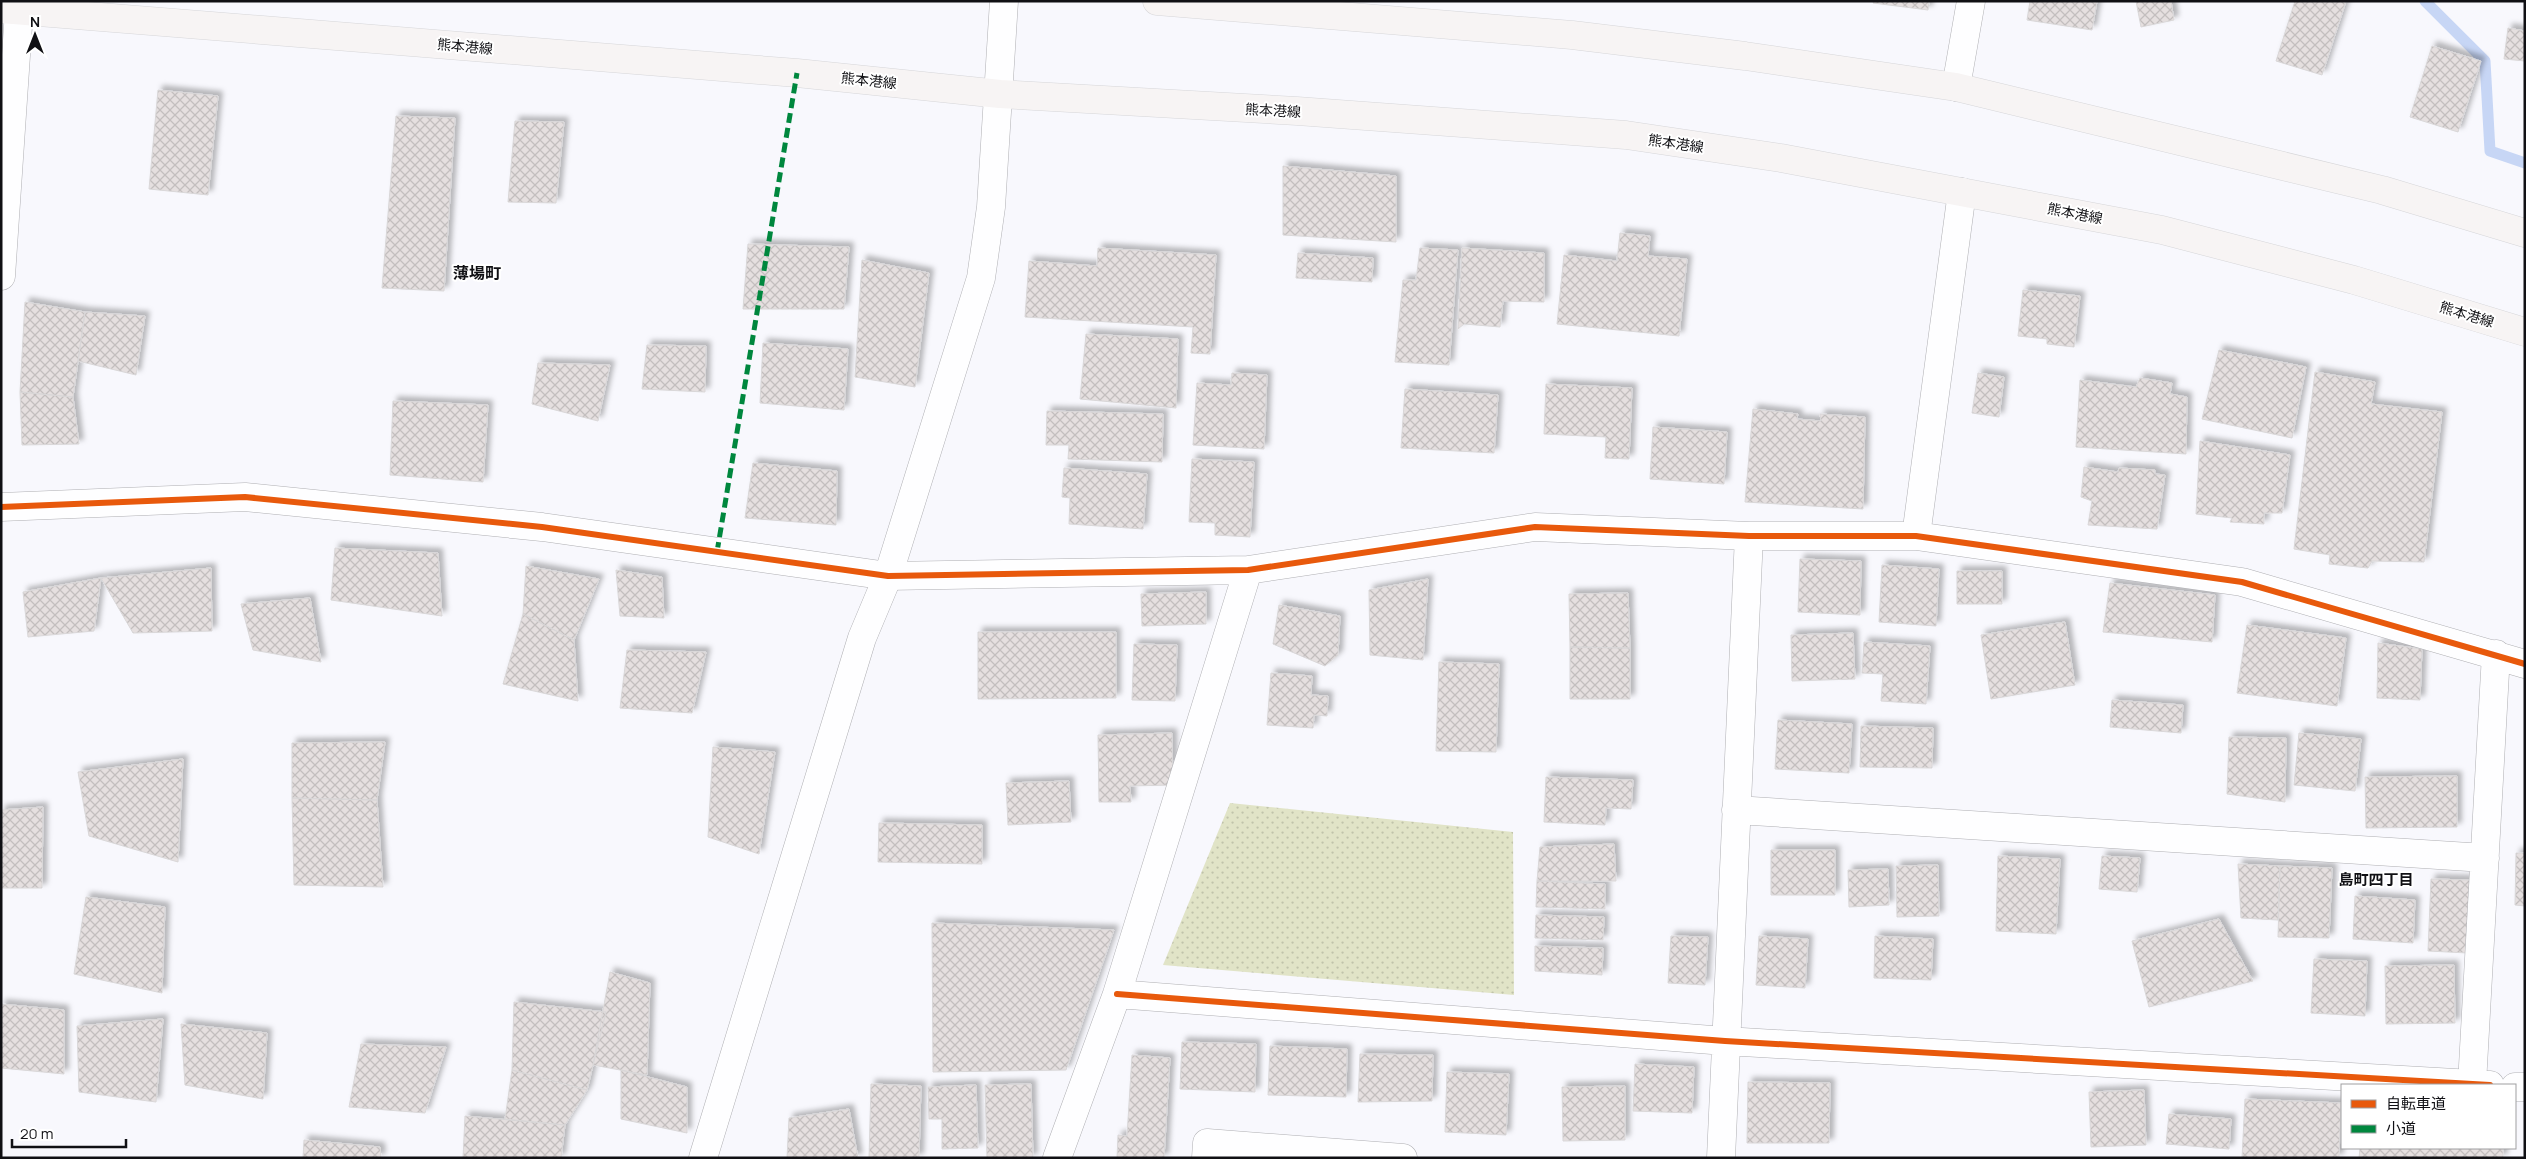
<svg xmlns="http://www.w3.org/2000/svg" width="2526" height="1159" font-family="Manrope,'Noto Sans JP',sans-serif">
  <defs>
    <pattern id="park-dots" width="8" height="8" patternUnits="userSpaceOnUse" patternTransform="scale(1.25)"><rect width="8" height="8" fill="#e1e4c7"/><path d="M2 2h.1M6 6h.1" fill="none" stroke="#c0c3aa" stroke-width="1.8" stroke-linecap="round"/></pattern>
    <pattern id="building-cross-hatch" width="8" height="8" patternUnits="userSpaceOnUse" patternTransform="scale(1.25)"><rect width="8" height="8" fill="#e5dfdf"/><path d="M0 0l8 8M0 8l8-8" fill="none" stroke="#c3bebe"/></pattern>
    <filter id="shadow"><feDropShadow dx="4.5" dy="-4.5" stdDeviation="2.5" flood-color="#0004"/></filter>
  </defs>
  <rect width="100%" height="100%" fill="#f8f8fd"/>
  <path fill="url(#park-dots)" d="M1230,803L1513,832L1514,995L1163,965Z"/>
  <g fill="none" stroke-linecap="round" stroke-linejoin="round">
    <path stroke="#c7d6f5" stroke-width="11" d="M2425,1L2485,61L2490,151L2525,163"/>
  </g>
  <path fill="url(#building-cross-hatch)" stroke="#d9d7d8" filter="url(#shadow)" d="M1874,1H1929L1928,10L1873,3Z
    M2030,1H2097L2092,30L2027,20Z
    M2136,1H2171L2174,20L2141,27Z
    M2295,1H2346L2322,75L2276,61Z
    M2508,28L2525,31V61L2504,59Z
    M2432,46L2481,61L2458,132L2410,117Z
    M158,90L218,96L208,195L149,189Z
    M396,116L455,118L444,291L382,288Z
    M515,121L564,122L556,203L508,202Z
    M1283,166L1396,176V242L1283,235Z
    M1620,233L1650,236L1648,256L1687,259L1679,336L1557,324L1564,255L1617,261Z
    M748,244L849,247L844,309H743Z
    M1098,248L1216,255L1210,354L1191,353L1193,327L1025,317L1029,261L1097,266Z
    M1420,248L1458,250L1449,365L1395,362L1403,280H1416Z
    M1462,248L1544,253V302L1503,301L1500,327L1464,324L1458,329Z
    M1298,253L1373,258L1372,282L1296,278Z
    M862,260L929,273L915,387L855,377Z
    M2023,290L2080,296L2074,347L2047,344V339L2018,336Z
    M25,302L85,312L73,397L20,392Z
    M85,312L145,316L136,375L78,361Z
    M1086,334L1178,339L1176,408L1080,399Z
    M763,343L848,349L844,410L760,403Z
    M647,345L706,346L705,392L642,389Z
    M2219,350L2306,367L2292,438L2202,419Z
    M538,363L610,365L598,421L532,404Z
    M2315,372L2375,382L2371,404L2442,412L2424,562L2372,561L2368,568L2329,564L2330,555L2294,549Z
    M1232,373L1267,375L1264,449L1193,445L1197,383L1231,385Z
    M1978,373L2004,377L1999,417L1972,413Z
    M2140,378L2172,383L2170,394L2187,397L2186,454L2076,447L2080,380L2136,387Z
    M1546,384L1632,388L1629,459L1605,458L1606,437L1544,434Z
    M1405,389L1498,395L1494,453L1401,448Z
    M20,392L73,397L79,444L22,445Z
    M393,401L488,405L483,482L390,475Z
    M1753,409L1798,414L1797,419L1821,421L1820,414L1865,417L1863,509L1745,502Z
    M1047,411L1163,414L1162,462L1068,459L1069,445H1046Z
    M1653,427L1727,432L1724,484L1650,479Z
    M2200,441L2290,455L2282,513H2264V524L2230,522L2232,518L2196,514Z
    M1192,459L1254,462L1250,537L1215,535V523L1189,522Z
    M753,463L837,471L836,525L745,518Z
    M2084,467L2118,472L2119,468L2155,470V474L2165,475L2157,529L2088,525L2092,501L2081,497Z
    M1064,468L1147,474L1143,529L1069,524L1070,498L1062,497Z
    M335,548L438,553L442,616L331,600Z
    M1800,559L1861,561L1860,615L1798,612Z
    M1882,565L1939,569L1936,626L1879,622Z
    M526,566L599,579L574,640L523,614Z
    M211,568L212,631L133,633L101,578Z
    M616,570L662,577L664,618L620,616Z
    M1957,571H2002V604H1957Z
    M101,578L94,631L28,637L23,592Z
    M1428,579L1423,660L1370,655L1369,590Z
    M2110,583L2215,595L2212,642L2103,632Z
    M1206,592V624L1142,626L1141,594Z
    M1628,593L1630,648L1570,647L1569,594Z
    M310,598L321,662L253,650L241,604Z
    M1279,605L1340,616L1338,655L1325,666L1273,644Z
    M523,614L574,640L578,701L503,684Z
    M2065,622L2075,685L1991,699L1981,635Z
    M2247,625L2346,638L2337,706L2237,693Z
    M978,632H1116V698L978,699Z
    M1853,633L1855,679L1792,681L1791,635Z
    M1864,642L1930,646L1926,704L1881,701L1883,674L1862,673Z
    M2378,643L2422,649L2420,700L2377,698Z
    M1134,644L1177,645L1175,701L1132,700Z
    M1570,647L1630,648V699H1570Z
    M627,650L706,652L692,713L620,708Z
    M1439,662L1499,664L1496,752L1436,751Z
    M1271,673L1312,676L1311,695L1328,696L1327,716L1314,715L1313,728L1267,725Z
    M2112,700L2183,705L2181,733L2110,727Z
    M1778,720L1852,724L1849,773L1775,769Z
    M1861,726L1933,728L1932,768L1860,767Z
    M1172,733L1173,785L1130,786L1131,802H1099L1098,735Z
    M2299,733L2361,739L2355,791L2294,785Z
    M2229,737L2286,738L2285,802L2227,794Z
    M385,742L377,800L292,798V743Z
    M713,747L775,752L759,854L708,837Z
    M183,759L178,862L89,836L78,772Z
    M2457,776V827L2366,828L2365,777Z
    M1546,777L1633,780L1631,809L1606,808L1605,825L1544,822Z
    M1069,781L1071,822L1008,825L1006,783Z
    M292,798L377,800L383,887L294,885Z
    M43,807L42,888H1V810Z
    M879,823L982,825V864L878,862Z
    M1614,844L1616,881H1537L1540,847Z
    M1771,850H1835V895H1771Z
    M2516,853H2525V906L2515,905Z
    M1998,856L2060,859L2056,934L1996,931Z
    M2102,856L2140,858L2137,892L2099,889Z
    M2238,864L2280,866L2278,920L2241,918Z
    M1938,865L1939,916L1897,917L1896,866Z
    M2280,866L2332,868L2329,938L2278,937Z
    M1888,869L1889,905L1849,907L1848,870Z
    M2431,879L2470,880L2467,953L2428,951Z
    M1537,881L1605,884V909L1536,907Z
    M2355,896L2415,900L2413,943L2353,939Z
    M86,897L165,907L162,993L74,974Z
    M1536,915L1604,917L1603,940L1535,938Z
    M2219,919L2253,981L2149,1007L2132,941Z
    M932,923L1114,930L1066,1070L933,1072Z
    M1671,936L1708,937L1705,985L1668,983Z
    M1759,936L1808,939L1805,988L1756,985Z
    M1875,936L1933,939L1931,980L1874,978Z
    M1535,946L1603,948L1602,975L1535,971Z
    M2314,959L2367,961L2365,1016L2311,1013Z
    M2454,965L2455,1023L2386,1024L2385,966Z
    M610,972L650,983L647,1075L593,1065Z
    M514,1002L606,1012L587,1090L512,1070Z
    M1,1004L64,1010V1074L1,1068Z
    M163,1019L156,1102L79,1092L77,1026Z
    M181,1024L267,1033L263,1099L185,1085Z
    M1182,1042L1256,1044L1255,1092L1180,1089Z
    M361,1044L446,1047L425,1113L349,1107Z
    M1270,1046L1347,1049L1346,1097L1268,1095Z
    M1360,1054L1433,1055L1432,1101L1358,1102Z
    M1132,1055L1170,1058L1164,1158H1117L1118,1135L1127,1136Z
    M1635,1064L1694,1067L1692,1113L1633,1111Z
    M512,1070L587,1090L565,1125L505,1119Z
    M621,1070L687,1087V1133L621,1119Z
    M1447,1072L1509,1074L1506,1135L1445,1132Z
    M1748,1082L1830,1083L1829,1143H1747Z
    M871,1084L921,1086L919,1158H869Z
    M1031,1084L1033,1158H987L985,1085Z
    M976,1085L978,1148L942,1149V1119H929L928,1087Z
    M1625,1086V1140L1563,1141L1562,1087Z
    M2144,1090L2146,1145L2091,1147L2089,1092Z
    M2245,1099L2341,1103L2339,1158H2242Z
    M849,1109L858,1158H787L789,1118Z
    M2169,1114L2231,1119L2229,1149L2166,1144Z
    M465,1116L565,1125L561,1158H463Z
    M304,1140L380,1147L381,1158H303Z
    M2360,1148H2503V1158H2359Z"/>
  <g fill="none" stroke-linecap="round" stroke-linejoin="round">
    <defs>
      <path id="minor" d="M1956,87L1971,1
        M1,276L19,11
        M1,507L245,497L542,527L888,576L1248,570L1535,527L1749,536H1916L2242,582L2525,664
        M1916,536L1962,192
        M1736,810L2485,858
        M1117,994L1725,1041L2490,1085
        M2472,1084L2496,654
        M2515,1087H2525
        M1057,1158L1117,994L1248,570
        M1206,1158L1207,1143L1403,1158
        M1721,1158L1749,536"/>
      <path id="tertiary" d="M703,1158L862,638L888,576L981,278L991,207L1004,1"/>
      <path id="primary" d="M1157,1L1572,35L1745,56L1956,87L2382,190L2525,233
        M1,9L797,73L1000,94L1297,111L1626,135L1781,158L2162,230L2354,280L2525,332"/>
    </defs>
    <use href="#minor" stroke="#afafb3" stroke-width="29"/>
    <use href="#tertiary" stroke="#afafb3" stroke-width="29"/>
    <use href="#primary" stroke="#d6d6d9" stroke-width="29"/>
    <use href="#minor" stroke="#fefeff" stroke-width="28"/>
    <use href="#tertiary" stroke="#fefeff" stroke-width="28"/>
    <use href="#primary" stroke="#f7f4f4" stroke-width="28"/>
    <path stroke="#00873e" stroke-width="5" stroke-dasharray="10 5" stroke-linecap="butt" d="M717,552L797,73"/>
    <defs>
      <path id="cycleway" d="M1,507L245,497L542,527L888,576L1248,570L1535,527L1749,536H1916L2242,582L2525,664
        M1117,994L1725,1041L2490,1085"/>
    </defs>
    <use href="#cycleway" stroke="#fff" stroke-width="9"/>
    <use href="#cycleway" stroke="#e8590c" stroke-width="6"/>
  </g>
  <g text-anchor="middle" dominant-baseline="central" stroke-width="4" stroke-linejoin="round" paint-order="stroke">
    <g font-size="14" fill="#101014" stroke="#fff">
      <text transform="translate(465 46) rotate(5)">熊本港線</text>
      <text transform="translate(869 80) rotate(6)">熊本港線</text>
      <text transform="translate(1273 110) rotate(3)">熊本港線</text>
      <text transform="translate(1676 143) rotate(8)">熊本港線</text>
      <text transform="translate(2075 213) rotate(11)">熊本港線</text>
      <text transform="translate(2467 314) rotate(17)">熊本港線</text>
    </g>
    <g font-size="15" font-weight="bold" fill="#101014" stroke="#fff">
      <text x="2376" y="879">島町四丁目</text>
    </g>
    <g font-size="16" font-weight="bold" fill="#101014" stroke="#fff">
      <text x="477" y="273">薄場町</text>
    </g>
  </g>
  <rect width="2526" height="1159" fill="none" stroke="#101014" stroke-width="5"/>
  <rect x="2341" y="1084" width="175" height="65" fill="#ffffff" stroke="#9f9fa1"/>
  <rect x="2351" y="1100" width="25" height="8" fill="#e8590c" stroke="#9f9fa1"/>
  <text x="2386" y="1109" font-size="15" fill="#101014">自転車道</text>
  <rect x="2351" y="1125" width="25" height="8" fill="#00873e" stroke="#9f9fa1"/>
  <text x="2386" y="1134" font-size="15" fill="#101014">小道</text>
  <g transform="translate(35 35)" stroke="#ffffff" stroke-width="4" paint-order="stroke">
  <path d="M0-4L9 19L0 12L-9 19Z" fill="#101014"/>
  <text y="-8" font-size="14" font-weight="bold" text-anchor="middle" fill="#101014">N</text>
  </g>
  <path d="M12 1139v8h114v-8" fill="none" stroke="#101014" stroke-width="2.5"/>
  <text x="20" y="1139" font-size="15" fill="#101014" stroke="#ffffff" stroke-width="4" paint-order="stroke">20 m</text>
</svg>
